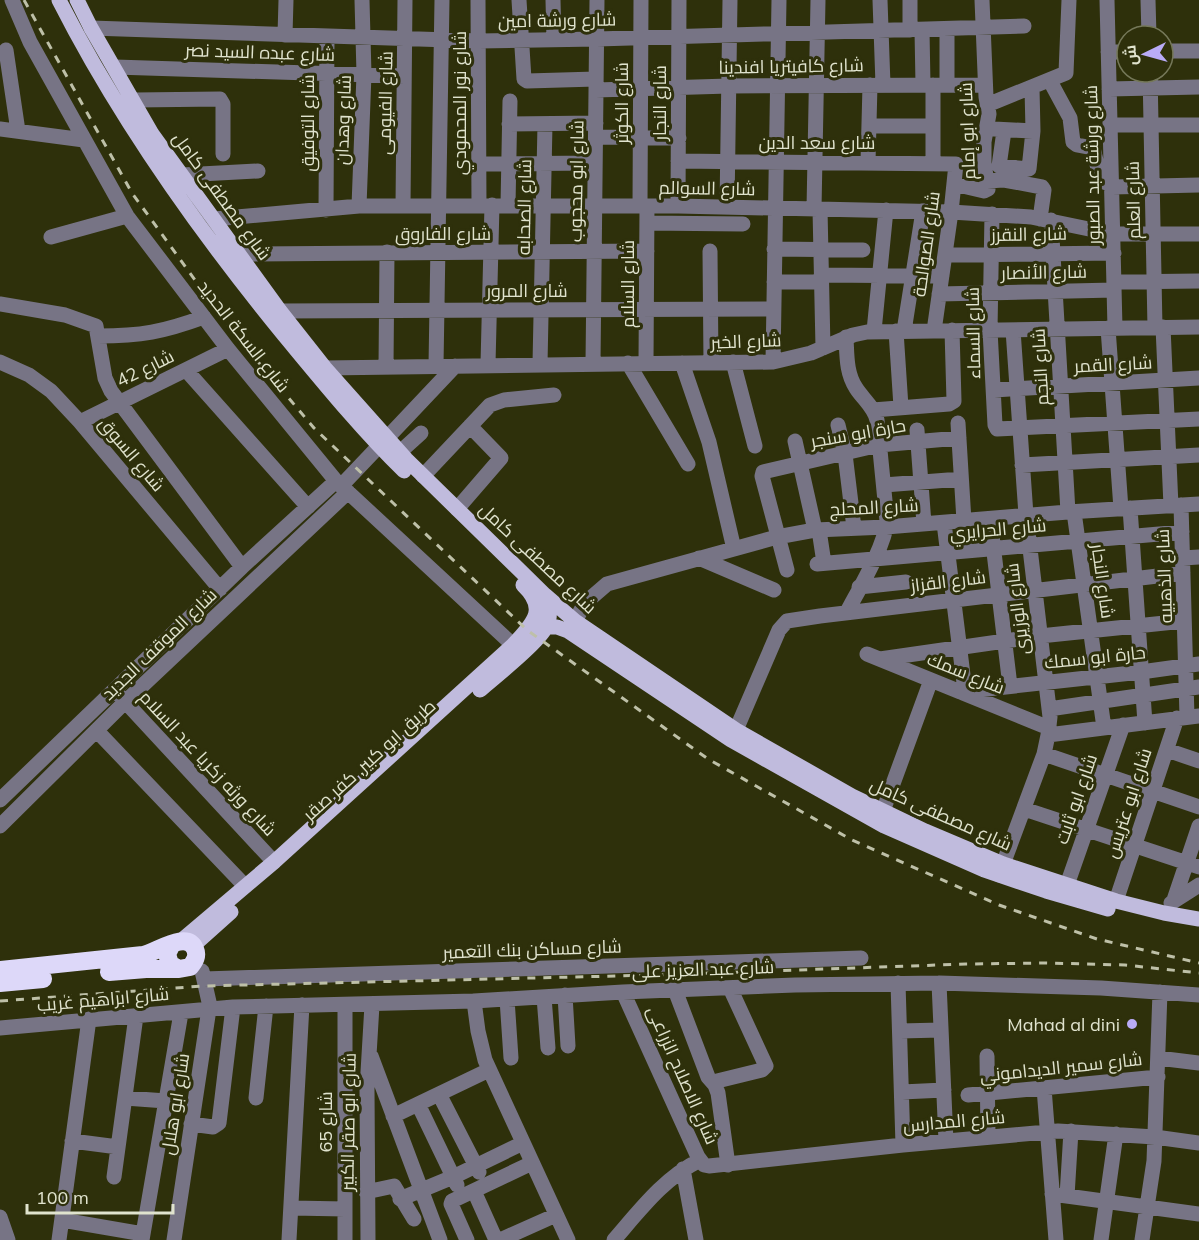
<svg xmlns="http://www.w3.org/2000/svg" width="1199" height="1240" font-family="Mulish,Cairo,sans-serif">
  <rect width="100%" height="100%" fill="#2e300b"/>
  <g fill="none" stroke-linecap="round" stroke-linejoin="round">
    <path stroke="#777485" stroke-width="15" d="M12,0L30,42L127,216L228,349L336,481L513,645
      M478,0L479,205
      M519,0L524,79L527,81L596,79
      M553,0L554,40
      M880,0L883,85
      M910,0V30
      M1107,0L1115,328
      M1148,0L1149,36
      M91,28L479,41L597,39L1024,26
      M947,29V85
      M922,30L923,85
      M285,35L286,0
      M6,50L18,131
      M1163,51H1199
      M1108,52H1127
      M115,67L404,76
      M1150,72L1155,328
      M1050,81L1070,118L1073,142L1077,145L1093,148L1101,181L1112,185
      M1109,89L1199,87
      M596,90L729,86L985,85
      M135,100L220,99L223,104V154
      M987,105L1066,73L1069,0
      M509,124L596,123
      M1111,125H1199
      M869,126H933
      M0,129L84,140
      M994,129L1033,131
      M1004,131L999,166L1029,169L1033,131L1032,88
      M596,137L679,138
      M678,161L956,164L951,212L934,331
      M868,162L870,85
      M933,163V85
      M479,164L595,163
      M182,175L258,171
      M987,181L1004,180L1042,187L1044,190L1040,219
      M954,184L984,191L988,189L984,163V142L989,114L986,97L982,0
      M1112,187L1199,185
      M508,205L510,101
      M359,206L364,74L362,0
      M403,206L405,0
      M640,206L641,0
      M678,206L679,0
      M727,207L730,0
      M814,209L818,0
      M820,209L823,348
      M326,210L327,37
      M992,214L990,330L995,425L997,429L1199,419
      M214,219L359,206H678L951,212L1031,217L1113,234H1199
      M1051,220L1068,512
      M647,223L743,224
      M51,237L127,216
      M774,249L863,250
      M710,251L711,363
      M241,254L647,251
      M945,255L1114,253
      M821,275L942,276
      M774,282H821
      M1114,282L1199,281
      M939,294L1114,290
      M0,304L65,315L96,326L105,378L111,391L242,567
      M280,311L773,309
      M1163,327L1171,506
      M1108,328L1121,509
      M874,331L886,210
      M896,331L901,407
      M904,331L923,211
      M98,336C141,336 163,332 204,317
      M846,337C847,355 846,373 856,388C863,399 874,407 877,420L887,521C885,546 859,589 847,612
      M0,362L29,375L51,391L80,422L220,589
      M733,362L755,446
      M773,362L779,0
      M593,363L597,0
      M628,363L688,464
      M646,363L647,206
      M682,363L709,442L734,549
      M488,364L492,205
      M540,364L545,124
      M436,366L442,0
      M386,367L387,252
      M325,368L773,362L811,353L853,335L867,332L1199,327
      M186,370L308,507
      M994,390L1199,378
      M873,410L949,404L954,401L952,330
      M80,422L228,349
      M958,423L964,521
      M838,425L845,454L854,528
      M917,430L924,524
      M387,438L455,366
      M795,441L815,530
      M400,452L421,433
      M1022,465L1199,455
      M423,476L490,405L504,400L554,395
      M884,485L961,479
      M341,486L379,446
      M1181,505L1187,717
      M1130,508L1145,723
      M457,509L501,458L470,426
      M1074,512L1104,728
      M990,519L1010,686
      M944,523L965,691
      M819,530L824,563
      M699,558L774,590
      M1183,558L1199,557
      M817,564L1182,532
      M787,570L762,476L763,472L879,445L959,438
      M859,587L906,582
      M575,621L585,603L607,584L777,537L815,530L886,527L1068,512L1199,504
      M867,654L1049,728
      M880,659L1040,636L1184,621
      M960,692L1141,672L1199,664
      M119,695L274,862
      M1049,709L1199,687
      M736,730L779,630L787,621L820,616L1183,573
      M97,731L245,886
      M1048,735L1199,716
      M1167,750L1199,761
      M1044,754L1199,807
      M0,800L242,567L336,481
      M1024,809L1199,867
      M883,811L931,680
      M0,826L125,702L348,492
      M999,875L1044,754L1048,735L1050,717L1026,515L1013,330
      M1067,885L1123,725
      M1174,900L1199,826
      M1116,901L1177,718
      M1171,903L1199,885
      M204,979L861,958
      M898,983L903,1145
      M939,983L946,1141
      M675,990L708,1077L715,1085L718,1093L728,1165
      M623,992L698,1157L704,1165L709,1166L903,1145L1058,1131L1155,1137L1199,1143
      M565,995L568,1046
      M544,997L548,1048
      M507,999L511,1058
      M474,1001L478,1031L485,1060L568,1240
      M345,1005V1240
      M0,1028L233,1007L474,1001L623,992L795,985L939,983L1101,988L1199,995
      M900,1031L941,1030
      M371,1056L440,1240
      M987,1056L988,1137
      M1158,1058L1199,1063
      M713,1082L762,1070L766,1066L730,988
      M1044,1088L1056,1240
      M902,1092L944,1090
      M439,1094L479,1172
      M968,1095L1158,1077
      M125,1098L166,1101
      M256,1098L266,1006
      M418,1104L457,1185
      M393,1116L489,1070
      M191,1124L213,1127L219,1123L233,1007
      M72,1141L118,1147
      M683,1169L696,1240
      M114,1177L136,1016
      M474,1191L496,1240
      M366,1192L394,1186L414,1219
      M1052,1194L1199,1214
      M1067,1196L1071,1131
      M400,1199L453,1177L523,1143
      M292,1208L345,1209
      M0,1217L8,1240
      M62,1220L143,1234
      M59,1240L89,1019
      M142,1240L181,1013
      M174,1240L209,1009V1002L202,971
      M289,1240L302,1005
      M368,1240L367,1089L372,1005
      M467,1240L451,1204L452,1201L532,1163
      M500,1240L556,1215
      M614,1240C640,1210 664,1178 700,1160
      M1101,1240L1116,1134
      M1142,1240L1154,1161L1160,992"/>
    <path stroke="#c0bbdd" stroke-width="15" d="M59,0C120,120 199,231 284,335C323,382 361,429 404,471
      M77,0L91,28L152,134L280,311L325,368L406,459L545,595L575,621L736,730L852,796L925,831L1003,864L1116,901L1164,913L1199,919
      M547,627H557L568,631L731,740L884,826L984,870L1046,891L1108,909
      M480,690C494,678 540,641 546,627C552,616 549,606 545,595
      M182,940L274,862L513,645C532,624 549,610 523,585
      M193,946L231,912"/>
    <path stroke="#ddd8f9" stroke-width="18" d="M0,970L143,955C157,952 187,930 195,949C198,956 195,961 190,967L179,969L170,964L167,954L172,944
      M109,972L146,969H179
      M0,983L43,979"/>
    <path stroke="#bec0a8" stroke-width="3" stroke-dasharray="8 8" stroke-linecap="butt" d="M24,0L132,193L232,331L314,428L527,630L708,759L852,840L999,905L1097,939L1199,963
      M0,1001L203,986L656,975L966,964L1047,963L1125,965L1199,973"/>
  </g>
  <circle fill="#b9abf7" stroke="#2e300b" stroke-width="2" cx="1132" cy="1024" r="6"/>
  <g text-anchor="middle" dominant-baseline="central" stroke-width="6" stroke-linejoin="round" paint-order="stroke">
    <g font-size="18" fill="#e0e3ce" stroke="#2e300b">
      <text transform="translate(557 20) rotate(-1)">شارع ورشة امين</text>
      <text transform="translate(260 52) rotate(2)">شارع عبده السيد نصر</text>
      <text transform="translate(791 66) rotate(-1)">شارع كافيتريا افندينا</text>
      <text transform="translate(385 103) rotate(-89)">شارع الفيومى</text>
      <text transform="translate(459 103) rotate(-90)">شارع نور المحمودي</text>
      <text transform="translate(621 103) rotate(-90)">شارع الكوثر</text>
      <text transform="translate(659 103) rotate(-90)">شارع النجار</text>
      <text transform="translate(343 120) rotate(-88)">شارع وهدان</text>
      <text transform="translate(307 123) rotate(-90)">شارع التوفيق</text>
      <text transform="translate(967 131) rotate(-92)">شارع ابو إمام</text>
      <text x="817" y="142">شارع سعد الدين</text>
      <text transform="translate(1092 165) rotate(-91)">شارع ورشة عبد الصبور</text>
      <text transform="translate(576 181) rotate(-89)">شارع ابو محجوب</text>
      <text transform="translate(707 188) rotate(1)">شارع السوالم</text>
      <text transform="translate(222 196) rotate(54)">شارع مصطفى كامل</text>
      <text transform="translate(1133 200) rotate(-91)">شارع العلم</text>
      <text transform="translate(524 207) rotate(-89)">شارع الصحابه</text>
      <text x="443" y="233">شارع الفاروق</text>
      <text transform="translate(1029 234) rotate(-1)">شارع النقرز</text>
      <text transform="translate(926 244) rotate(-82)">شارع الصوالحة</text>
      <text transform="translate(1044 272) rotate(-1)">شارع الأنصار</text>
      <text transform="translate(627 284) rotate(-90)">شارع السلام</text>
      <text x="527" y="290">شارع المرور</text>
      <text transform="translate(973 333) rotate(-91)">شارع السماء</text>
      <text transform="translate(244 336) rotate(52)">شارع السكة الحديد</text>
      <text transform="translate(746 341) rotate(-2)">شارع الخير</text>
      <text transform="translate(1113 364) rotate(-3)">شارع القمر</text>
      <text transform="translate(1040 367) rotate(-93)">شارع النجم</text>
      <text transform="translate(145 368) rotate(-26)">شارع 42</text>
      <text transform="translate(858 433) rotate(-10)">حارة ابو سنجر</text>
      <text transform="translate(132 454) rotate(50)">شارع السوق</text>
      <text transform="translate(874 507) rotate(-3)">شارع المحلج</text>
      <text transform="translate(998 529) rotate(-5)">شارع الحرايري</text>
      <text transform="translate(538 558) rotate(43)">شارع مصطفى كامل</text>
      <text transform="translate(1164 576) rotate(-92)">شارع الذهبيه</text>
      <text transform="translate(948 581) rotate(-7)">شارع القزاز</text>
      <text transform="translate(1103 581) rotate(82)">شارع النجار</text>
      <text transform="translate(1017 609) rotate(-97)">شارع الوزيرى</text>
      <text transform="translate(159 644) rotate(-44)">شارع الموقف الجديد</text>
      <text transform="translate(1095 657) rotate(-6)">حارة ابو سمك</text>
      <text transform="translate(966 673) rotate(22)">شارع سمك</text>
      <text transform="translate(369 760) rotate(-42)">طريق ابو كبير, كفر صقر</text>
      <text transform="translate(208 763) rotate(47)">شارع ورثه زكريا عبد السلام</text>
      <text transform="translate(1076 799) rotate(-71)">شارع ابو ثابت</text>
      <text transform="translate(1128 803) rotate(-72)">شارع ابو عتريس</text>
      <text transform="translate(941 814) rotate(24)">شارع مصطفى كامل</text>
      <text transform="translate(532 949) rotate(-2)">شارع مساكن بنك التعمير</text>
      <text transform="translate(703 969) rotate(-2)">شارع عبد العزيز على</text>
      <text transform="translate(103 999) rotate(-5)">شارع ابراهيم غريب</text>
      <text transform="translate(1061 1067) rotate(-6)">شارع سمير الديداموني</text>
      <text transform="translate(683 1075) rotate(66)">شارع الاصلاح الزراعى</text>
      <text transform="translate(175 1104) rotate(-81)">شارع ابو هلال</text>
      <text transform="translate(954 1121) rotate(-5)">شارع المدارس</text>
      <text transform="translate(325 1122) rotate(-90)">شارع 65</text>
      <text transform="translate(348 1122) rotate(-89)">شارع ابو صقر الكبير</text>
    </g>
    <g font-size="18" fill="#e0e3ce" stroke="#2e300b" text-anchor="end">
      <text x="1120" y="1024">Mahad al dini</text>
    </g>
  </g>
  <g transform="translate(1145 54) rotate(265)"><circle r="28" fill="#2e300b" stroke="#757859" stroke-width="1.5"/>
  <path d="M0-4.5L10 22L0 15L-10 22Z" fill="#b9abf7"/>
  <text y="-9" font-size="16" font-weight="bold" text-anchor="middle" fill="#e0e3ce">ش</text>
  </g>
  <path d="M27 1204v9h146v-9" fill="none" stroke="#e0e3ce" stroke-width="3"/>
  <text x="36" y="1204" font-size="18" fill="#e0e3ce" stroke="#2e300b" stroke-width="4.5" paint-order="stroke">100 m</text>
</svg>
